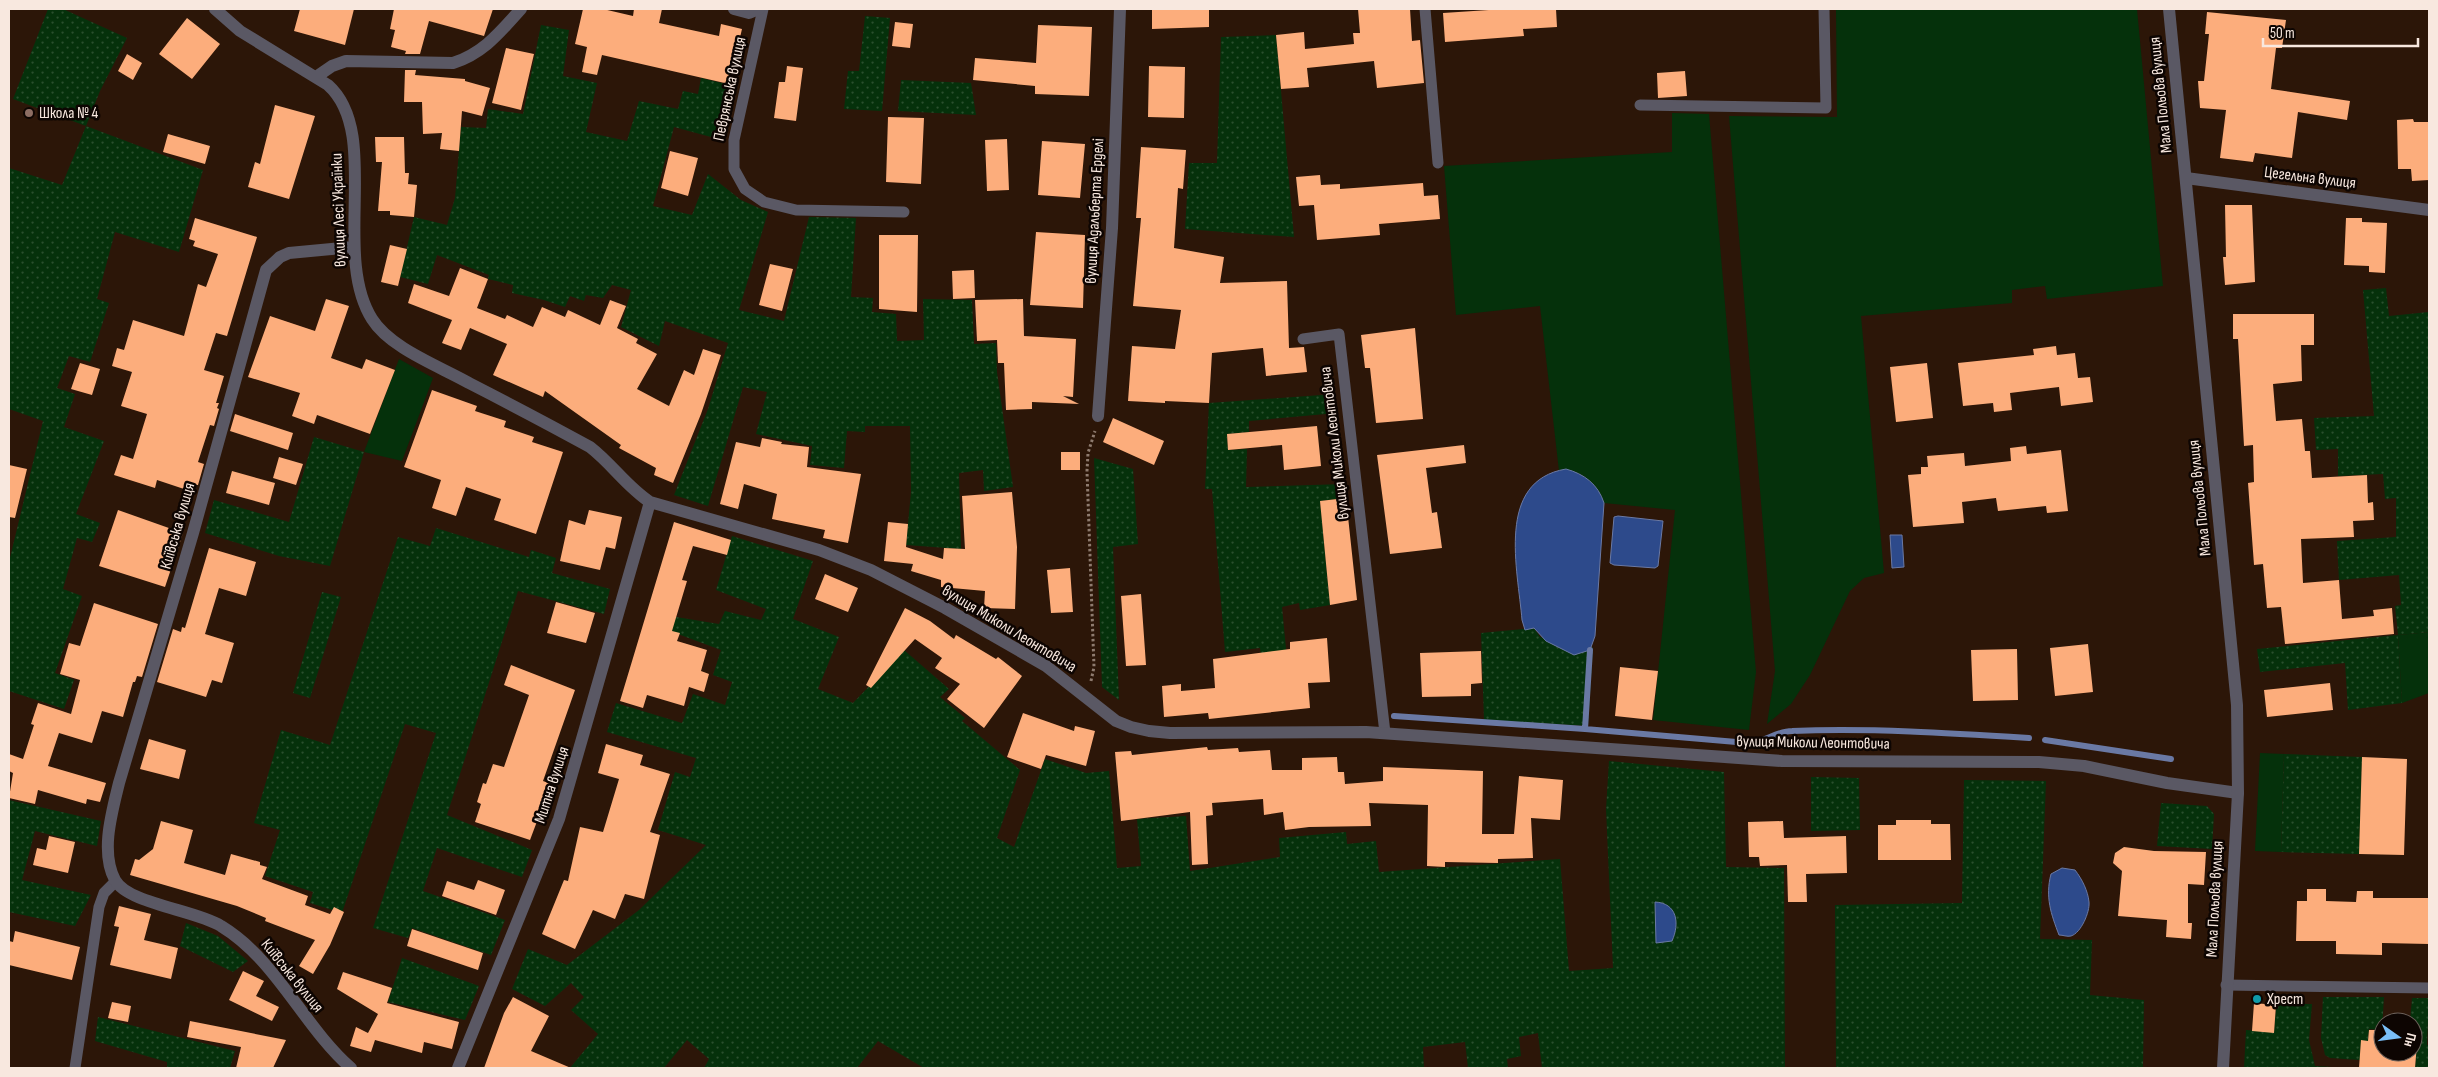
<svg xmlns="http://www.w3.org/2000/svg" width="2438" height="1077" font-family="'Sofia Sans Condensed',sans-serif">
  <defs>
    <pattern id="park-dots" width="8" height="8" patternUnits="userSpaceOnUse" patternTransform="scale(1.25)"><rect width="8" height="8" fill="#05310b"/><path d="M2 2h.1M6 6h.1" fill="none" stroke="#2a4f2e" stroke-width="1.8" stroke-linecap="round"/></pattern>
  </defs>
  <rect width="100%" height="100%" fill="#2c1608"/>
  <path fill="#05310b" d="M1836,9H2137L2163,286L2047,299L2045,286L2012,290V303L1861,316L1884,573L1864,578L1850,591L1810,675L1791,704L1767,724L1775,671L1729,116L1837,117Z
    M1672,113L1709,114L1756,672L1749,730L1653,720L1675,510L1604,503C1598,484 1579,467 1559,471L1540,306L1456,315L1444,166L1672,152Z
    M399,359L433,378L402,461L364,452Z
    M2429,632V693L2402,703L2398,635Z
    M2260,753L2284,754L2281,852L2255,851Z"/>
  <path fill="url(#park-dots)" d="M48,9H63L127,38L100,91L86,126L203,170L179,252L115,232L97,299L109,303L90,362L69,356L57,388L75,394L64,427L104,441L76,514L100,523L92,542L77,538L63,589L82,596L55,673L74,680L64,709L9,691V562L43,421L9,409V168L62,185L86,126L13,99Z
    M865,16L890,18L882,111L844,109L848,71H859Z
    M541,25L569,30L563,76L597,83L586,132L627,141L639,101L678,109L683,91L698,94L701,78L734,86L722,140L674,127L653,206L692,215L708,174L741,200L768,212L739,310L784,321L809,217L856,218L851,297L873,298L872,312L896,314L897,341L924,340L923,299L972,300L974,344L996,343L997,372L1013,487L984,491L983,470L959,473L961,549L906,545L911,492L910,426H865V432L847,431L844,468L810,465L812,446L756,434L767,392L743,387L708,506L674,495L708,409L728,343L665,321L659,346L621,327L631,290L612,285L603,298L586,295L584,301L570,296L565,307L544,300L512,293L513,285L488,279L489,275L437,255L428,284L400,277L414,217L447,225L455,198L461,127L486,128L488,109L523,114Z
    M1276,35L1294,237L1185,229L1189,163H1217L1221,37Z
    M901,80L971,83L976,115L898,111Z
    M2386,288L2389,316L2429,312V632L2398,635L2402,703L2348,710L2345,663L2260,672L2257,649L2398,635L2395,606L2401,605L2399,575L2339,580L2337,541L2396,537V498L2385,499L2383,474L2338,476V449L2316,450L2314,418L2374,416L2363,290Z
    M1335,394L1337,413L1249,421V432L1227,434L1228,450L1247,449L1246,487L1345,484L1346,498L1320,501L1330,605L1300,610L1299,603L1282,607L1287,659L1262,664L1260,648L1225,652L1212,489H1205L1209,403Z
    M314,437L364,452L330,566L279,556L205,533L214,500L289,522Z
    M1094,458L1133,469L1138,544L1113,547L1119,700L1102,687Z
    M436,528L529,557L531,550L556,558L552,573L610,589L604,614L518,591L447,815L532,850L522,877L437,848L423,891L505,920L491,955L412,928L408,938L373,928L436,733L405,724L342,913L310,903L313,892L265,876L280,830L254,823L281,730L330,745L398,537L430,546Z
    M732,536L813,561L793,619L839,637L818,689L853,703L904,650L949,689L940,697L965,718L962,721L1020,770L997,838L1014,847L1045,759L1086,773L1109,771L1117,868L1141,866L1137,819L1186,816L1190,871L1280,857L1279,838L1346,832L1347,844L1376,841L1379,872L1560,859L1569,971L1613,968L1606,809L1609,761L1724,772L1726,867L1784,868L1785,1068H1542L1538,1033L1519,1037L1521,1056L1507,1059L1508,1068H1468L1465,1042L1423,1047L1424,1068H924L878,1041L857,1068H704L709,1059L687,1040L664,1068H570L598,1034L571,1010L584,997L571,983L545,1006L512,989L528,949L567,965L639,910L706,845L658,830L675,772L690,777L696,758L607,732L616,703L682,723L693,694L725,705L732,682L713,675L721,650L659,627L664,615L719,624L725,611L761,620L766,609L716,590Z
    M322,592L341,597L310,698L293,693Z
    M1534,628L1540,637L1590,650L1593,647L1588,726L1484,720L1481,633Z
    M2284,754L2362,757L2359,854L2281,852Z
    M1811,777L1859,778L1860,830L1811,831Z
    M1964,780L2046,781L2040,939L2092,940L2090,995L2144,1000L2143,1068H1836L1835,905L1962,903Z
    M9,800L101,821L97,846L35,831L22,880L91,895L75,926L9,912Z
    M2161,803L2207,806L2214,814L2212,849L2157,846Z
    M186,923L218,936L248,961L233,972L180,946Z
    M402,958L479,986L465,1020L388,1002Z
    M2277,996H2301L2303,1004H2312L2309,1040L2315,1066L2350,1068H2244L2246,1030L2274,1032Z
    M2323,997H2384L2382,1030L2369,1029L2368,1041H2361L2360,1060L2330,1058L2325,1055L2321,1038Z
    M2412,998H2429L2427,1045H2429V1068H2415L2418,1033L2413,1032V1022H2410Z
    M98,1017L235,1051L230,1068H167V1062L95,1041Z"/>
  <path fill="#2d4a8b" stroke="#6a79a4" d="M1566,469C1584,474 1598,484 1604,503L1595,636L1590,650L1574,655L1546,641L1534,628L1525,630L1522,620C1518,570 1495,481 1566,469Z
    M1618,516L1663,521L1658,566L1655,568L1614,565L1610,563L1614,517Z
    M1902,535L1904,567L1892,568L1890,535Z
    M2062,868L2075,870C2082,879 2088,891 2089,902C2090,912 2081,933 2071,936C2067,937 2063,935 2059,935C2051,914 2045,897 2051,874Z
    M1655,902C1677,903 1680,923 1672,941L1656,943Z"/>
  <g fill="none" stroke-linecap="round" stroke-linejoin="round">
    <path stroke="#6a79a4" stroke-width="6" d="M1590,650L1585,729L1748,743C1764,743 1776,731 1792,731C1870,728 1950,733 2029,738
      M1394,716L1585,729
      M2045,740L2171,759"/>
  </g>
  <path fill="#fcad7c" d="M300,9H354L345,45L294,31Z
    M394,9H493L484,36L429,21L420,54H405L406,51L391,47L395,30L390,29Z
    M583,9H603L633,16L634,9H662L659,23L719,36L721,24L742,29L729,84L602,55L597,75L582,72L587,47L575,44Z
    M1152,9H1209V27L1152,29Z
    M1358,9H1410L1412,41L1420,40L1424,83L1377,88L1374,61L1307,68L1309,87L1281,89L1276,35L1304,32L1305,49L1354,44L1353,33H1360Z
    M1504,9H1556L1557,27L1523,29L1524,36L1445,42L1443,13Z
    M2207,12L2286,20L2282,48H2276L2271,89L2350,101L2347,120L2298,112L2292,158L2255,153L2253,162L2220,158L2226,110L2200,108L2198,81H2204L2209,34H2205Z
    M187,18L220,44L192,79L159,54Z
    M895,22L913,24L910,48L892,46Z
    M1038,25L1092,27L1089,96L1035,94V86L973,80L975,58L1036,63Z
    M506,48L534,54L521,110L492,103Z
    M127,54L142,63L133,80L118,71Z
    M787,66L803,68L796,121L774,118L779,82H785Z
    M1149,66L1185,67L1184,118L1148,117Z
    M405,70H416L415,75L465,79V81L490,88L482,116L462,111L459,151L440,149L442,133L423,134L422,102H404Z
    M1685,71L1687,96L1658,98L1657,73Z
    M275,105L315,116L289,199L248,187L255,162L260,164Z
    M888,117L924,118L921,184L886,182Z
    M2413,119L2414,122H2429V180L2412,181L2411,169H2398L2397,120Z
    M168,134L210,146L205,164L163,152Z
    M375,137H404L405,173H409L408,184L417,185L414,217L390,215V211H378L382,162H376Z
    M1007,139L1009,190L987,191L985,140Z
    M1042,141L1085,144L1080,198L1038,195Z
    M1141,147L1186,150L1183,189L1178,188L1174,248L1224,257L1220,283L1287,281L1289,348L1304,347L1307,372L1266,376L1263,348L1212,353L1209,403L1165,401V403L1128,401L1132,346L1175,349L1181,310L1133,306L1141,218H1136Z
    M670,151L698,158L688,196L661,188Z
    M1320,175L1321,185L1340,184V189L1423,183L1424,196L1438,195L1440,219L1379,224L1380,235L1317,240L1314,205L1299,206L1296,177Z
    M2225,205H2252L2255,282L2225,285L2223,257H2226Z
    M195,218L257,237L227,336L216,333L204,370L224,376L216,403H219L217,408L219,409L214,426L210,425L198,462L204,464L198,485H195L193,492L157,480L155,488L114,475L121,455L133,459L147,414L121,406L132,372L112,366L117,348L124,350L133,320L184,336L198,284L206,287L218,254L193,246L195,241L189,239Z
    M2346,218H2362V222L2387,223L2385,273L2369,272V266L2344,265Z
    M1036,232L1085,235L1083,308L1030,305Z
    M879,235H918L917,312L879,309Z
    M390,245L407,249L398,286L381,282Z
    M770,264L793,269L782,311L759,305Z
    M460,268L488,279L477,308L505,319L507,315L533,327L542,307L565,317L568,310L600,325L610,300L626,306L617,328L638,339L636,343L657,354L637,389L669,406L684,370L694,375L703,349L721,355L701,414L673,483L654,475L656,468L619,448L621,445L545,391L543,397L493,375L507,344L470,328L461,350L442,343L452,320L408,303L414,284L449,296Z
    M974,270L975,298L953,299L952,271Z
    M326,299L349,306L331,358L362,369L366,359L395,370L370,434L317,415L314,424L292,416L300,393L248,377L270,316L315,331Z
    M1023,299L1024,336L1076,339L1073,397L1063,396L1079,404L1032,402V409L1006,410L1004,363H998L997,340L977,341L975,300Z
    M2233,314H2314V345H2301L2302,381L2273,384L2276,421L2302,419L2305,451H2310L2312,478L2367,475L2368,503L2373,502L2374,520L2353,521L2354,537L2301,539L2303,583L2339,580L2342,619L2374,616L2373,610L2392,608L2394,634L2285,644L2281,607L2267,608L2263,564L2254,565L2248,483L2254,482L2253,445L2244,446L2238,339H2233Z
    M1415,328L1423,419L1376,423L1370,368H1365L1361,335Z
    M2056,346L2057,355L2075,353L2078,378L2090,377L2093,402L2061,406L2059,387L2010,393L2012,410L1994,412L1993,403L1963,406L1958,363L2034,355L2033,349Z
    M80,363L100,369L92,395L71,389Z
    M1927,363L1933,418L1896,422L1890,367Z
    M432,390L477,406L475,411L506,421L504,427L534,437L532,442L563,452L536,534L494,520L501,499L466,487L456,516L432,508L441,480L404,467Z
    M235,414L293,433L288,450L230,431Z
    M1113,418L1164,441L1154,465L1103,442Z
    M1317,426L1321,466L1284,470L1282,445L1228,450L1227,434Z
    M762,438L782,442L781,444L809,447L807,467L861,474L848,543L823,538L825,530L772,519L777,494L744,484L738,509L720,504L736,442L760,447Z
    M1464,445L1466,463L1426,468L1432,513L1437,512L1442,548L1390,554L1377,455Z
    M2026,446L2027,454L2061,450L2068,511L2047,513L2046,506L1998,511L1996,498L1962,502L1964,523L1913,527L1908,475L1921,474V467H1928L1927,456L1964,453L1965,466L2011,461L2010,448Z
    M1061,452H1080V470H1061Z
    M279,457L303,464L296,485L273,478Z
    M9,465L27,469L15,518L9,517Z
    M232,471L275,483L269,505L226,493Z
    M1012,492L1017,547L1015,609L984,608L985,591L941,587V580L911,571L913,564L884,561L888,522L908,524L906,547L943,559L944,548L965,549L962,496Z
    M1346,498L1357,600L1330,605L1320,501Z
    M118,510L183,533L165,587L99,566Z
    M589,510L622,517L615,549L606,547L600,570L560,561L569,520L585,525Z
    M674,522L731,540L727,555L693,546L682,580L687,581L672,631L680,633L677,641L707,650L701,671L709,674L704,692L689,687L684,706L647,695L643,708L620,701Z
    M209,548L256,562L246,596L219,588L205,634L234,643L222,683L212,680L206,697L157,682L173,629L181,632L182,627L185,628Z
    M1070,568L1073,612L1051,613L1047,570Z
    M825,574L858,588L848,612L815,599Z
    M1141,594L1146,665L1126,666L1121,596Z
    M556,602L595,613L586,643L547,633Z
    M94,603L158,624L142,677L137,676L135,682H133L123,717L102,711L92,743L59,733L48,766L106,783L100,802L87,799L86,804L38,790L35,804L9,798L13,773L9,771V754L23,759L34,725L31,724L38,703L71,714L80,680L60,674L69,643L80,646Z
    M905,608L930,621L954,639L956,635L996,659L998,657L1022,676L984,728L947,699L960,684L935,668L942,658L915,639L871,688L866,685Z
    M1327,638L1330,682L1308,683L1310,708L1209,719L1208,713L1164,717L1162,686L1181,684V691L1215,688L1213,659L1290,649V642Z
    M2088,644L2093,692L2055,696L2050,648Z
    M2017,649L2018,700L1973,701L1971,650Z
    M1481,651L1482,683L1471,684V696L1422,697L1420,653Z
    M511,665L575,690L543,781L551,784L530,840L475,822L481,804L477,802L483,783L486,784L493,764L504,767L529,695L504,685Z
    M1620,667L1658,671L1652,720L1615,716Z
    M2330,683L2333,710L2267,717L2264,690Z
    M1023,713L1074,731L1075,726L1095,731L1086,766L1046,755L1041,769L1007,757Z
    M149,739L186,750L179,779L140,769Z
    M606,744L643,755L640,765L670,774L650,832L660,835L644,899L625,894L615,919L593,910L575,949L542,934L564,880L568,881L580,827L603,832L619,779L598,773Z
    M1207,747L1208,750L1238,748L1239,752L1270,750L1272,770H1302V758L1337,757L1338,772H1344L1345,784L1383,781V767L1483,771L1482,834H1514L1519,776L1563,780L1560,820L1531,818L1533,858L1498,859V863L1445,862V867L1427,866L1428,805L1369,803L1371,826L1309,827L1285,830L1283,812L1264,815L1263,799L1212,803L1213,815L1206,816L1208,864L1192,865L1190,812L1121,821L1115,752L1131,751L1132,755Z
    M2362,757L2407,759L2404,855L2359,854Z
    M1896,820H1931V824H1950L1951,860H1878V825H1896Z
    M161,821L193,830L184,863L225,875L231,854L260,862V865L267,867L262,879L308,896L305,905L330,914L334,907L344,912L330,945L313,974L299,966L315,940L265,921L266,918L237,906L130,875L135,859L139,860L153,849Z
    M1783,821L1784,838L1846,836L1847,873L1806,874L1807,902H1788L1787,865L1760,866L1759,857H1749L1748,822Z
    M49,836L75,842L68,873L33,865L37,848L46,850Z
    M2124,847L2154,851L2206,852L2204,885L2188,884V923H2192L2191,939L2166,937L2167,920L2118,916L2122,871L2113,863L2115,853Z
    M478,880L505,890L496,915L442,896L447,881L474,890Z
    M2307,889H2326V901L2356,902L2357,891H2373V898H2429V944L2382,943V955L2336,954V941H2296L2297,901H2307Z
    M119,906L151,914L144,940L178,948L171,979L110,965L119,927L114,926Z
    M412,929L483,953L478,970L407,946Z
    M15,931L80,947L72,980L9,965V941L13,942Z
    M243,971L264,981L256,996L279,1007L272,1021L229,1000Z
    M343,972L392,988L387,1003L459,1022L452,1049L424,1042L422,1053L375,1040L371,1052L350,1046L356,1027L368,1033L378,1014L337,989Z
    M513,997L549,1016L531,1051L571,1068H484L504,1013Z
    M112,1002L131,1006L128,1022L108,1018Z
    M2254,1003L2276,1005L2274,1033L2252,1031Z
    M190,1021L286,1040L273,1068H236L241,1047L187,1037Z
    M2369,1030H2383V1052H2413V1032H2418L2415,1068H2359L2361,1040L2368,1041Z"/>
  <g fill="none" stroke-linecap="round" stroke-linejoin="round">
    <path stroke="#8e7b6f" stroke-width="3" stroke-dasharray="2.5 2.5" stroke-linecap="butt" d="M1091,681L1094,667L1087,471L1088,453L1095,431"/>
    <path stroke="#5a5864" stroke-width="11" d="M763,9L734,140V169L745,189L764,202L796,210L904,212
      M1425,9L1438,163
      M1640,105L1826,108L1824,9
      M1303,339L1339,334L1385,733
      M2226,985L2429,988
      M75,1068L99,907L104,893L115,882"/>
    <path stroke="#5a5864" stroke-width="12" d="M215,9L240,31L328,85C382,133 331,254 372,319C390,348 439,366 469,383C510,404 550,425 590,447C612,464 627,487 650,502L819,550L871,570L945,608L1046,666L1116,721L1131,727L1149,731L1170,733L1366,732L1782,761L2039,762L2084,766L2167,783L2238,793
      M734,9L749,13L759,9
      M316,77L332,66L346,61L453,63C484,53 500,32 521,9
      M2186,178L2429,210
      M1098,416L1112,228L1120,9
      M351,1068C303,1026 277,960 221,926C196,910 128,904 115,880C100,852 112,812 119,783L193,533L266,270L280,257L289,253L353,247
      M458,1068L559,819L650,502"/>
    <path stroke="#5a5864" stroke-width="12" d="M2169,9L2237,705L2238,793L2223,1068"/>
  </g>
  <circle fill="#8d6e63" stroke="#0d0502" stroke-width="2" cx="29" cy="113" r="5"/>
  <circle fill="#0f9aa8" stroke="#0d0502" stroke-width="2" cx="2257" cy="999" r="5"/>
  <g text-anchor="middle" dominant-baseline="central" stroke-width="5" stroke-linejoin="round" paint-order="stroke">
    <g font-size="16" fill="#f8e8df" stroke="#0d0502">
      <text transform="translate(730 89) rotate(-78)">Певрянська вулиця</text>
      <text transform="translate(2161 95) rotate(-96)">Мала Польова вулиця</text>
      <text transform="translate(2310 178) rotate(7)">Цегельна вулиця</text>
      <text transform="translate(339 210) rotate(-92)">вулиця Лесі Українки</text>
      <text transform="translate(1095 211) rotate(-87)">вулиця Адальберта Ерделі</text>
      <text transform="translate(1335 443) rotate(-97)">вулиця Миколи Леонтовича</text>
      <text transform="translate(2200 498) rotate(-96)">Мала Польова вулиця</text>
      <text transform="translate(178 526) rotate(-74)">Київська вулиця</text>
      <text transform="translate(1009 629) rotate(31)">вулиця Миколи Леонтовича</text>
      <text transform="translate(1813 743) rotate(1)">вулиця Миколи Леонтовича</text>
      <text transform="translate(552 785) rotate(-72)">Митна вулиця</text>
      <text transform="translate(2215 899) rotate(-87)">Мала Польова вулиця</text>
      <text transform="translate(292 976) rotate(51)">Київська вулиця</text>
    </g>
    <g font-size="16" fill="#f8e8df" stroke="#0d0502" text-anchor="start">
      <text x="39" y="113">Школа № 4</text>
      <text x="2267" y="999">Хрест</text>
    </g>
  </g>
  <rect width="2438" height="1077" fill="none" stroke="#f8e8df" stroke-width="20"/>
  <g transform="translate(2398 1037) rotate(104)"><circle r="24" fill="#0d0502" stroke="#6b605a"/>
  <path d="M0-4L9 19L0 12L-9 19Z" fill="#7abff8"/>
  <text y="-8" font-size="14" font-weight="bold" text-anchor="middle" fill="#f8e8df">Пн</text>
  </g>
  <path d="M2263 38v8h155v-8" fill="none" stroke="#f8e8df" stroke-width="2.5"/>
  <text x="2270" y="38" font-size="15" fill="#f8e8df" stroke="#0d0502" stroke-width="4" paint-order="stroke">50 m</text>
</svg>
